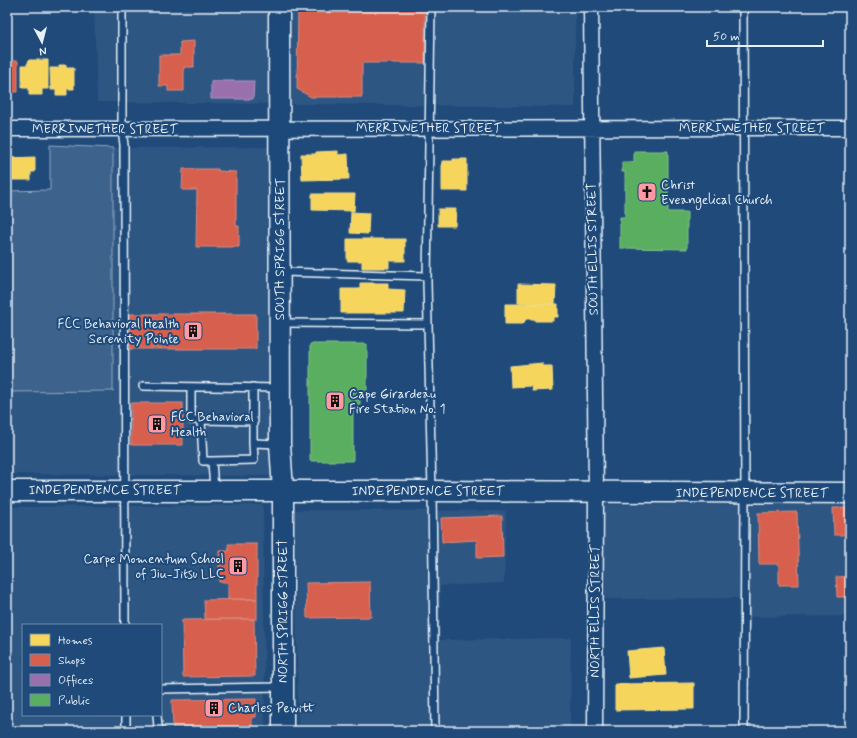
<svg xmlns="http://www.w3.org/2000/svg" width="857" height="738" font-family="Mynerve,sans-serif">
  <rect width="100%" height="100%" fill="#1f4a7a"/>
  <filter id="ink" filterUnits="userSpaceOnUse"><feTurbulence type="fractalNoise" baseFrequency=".025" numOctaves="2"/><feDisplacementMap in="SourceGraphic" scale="8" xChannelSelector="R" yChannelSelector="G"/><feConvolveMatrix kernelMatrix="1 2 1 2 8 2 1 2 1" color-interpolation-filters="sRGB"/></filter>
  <g filter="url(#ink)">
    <path fill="#2e5683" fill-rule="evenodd" d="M94,7H575V107L97,102Z
      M274,147V476L7,474V392L113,391V148Z
      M850,504V616L738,617V598L605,599L604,505Z
      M263,505L265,731H7V507ZM23,625H161V715H23Z
      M295,510L506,511L504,583L440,586V640L571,638L570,731H298Z"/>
    <path fill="#3c628c" stroke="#92aac2" d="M50,145L113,148V391L7,392V191L50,190Z"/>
    <path fill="#f6d55c" stroke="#f2dd8b" d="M29,60H48V89H42V95H29V88H22V65H27Z
      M59,65H66V68H74V89H67V95H56V90H51L50,68H59Z
      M338,151V155L348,154L349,179L302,180L301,154H316V152Z
      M35,157V172H31V180H7V158Z
      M453,159H467V191H442V161H453Z
      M312,194H355L354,211L312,210Z
      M438,209H456L455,226H438Z
      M351,212L369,213L368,234L350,233Z
      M347,239H405V261H389V268H362V261H347Z
      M360,283H388V289L405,290L404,313H341V289H360Z
      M518,284L556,285L555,304L518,303Z
      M505,304H558V317H553V321H535V319H526L523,324H505Z
      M542,363V366H552L553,390L532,391L531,386L511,387L510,366Z
      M664,648L666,675L629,678L627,651Z
      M694,683V709L615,710V684Z"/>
    <path fill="#d6604d" stroke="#db8c80" d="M298,7H425V63H362V97H311L297,89Z
      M194,41V67H184V91H168V86H159V55H180V42Z
      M7,61H18V92H7Z
      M183,169H218V171L236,172V226H239V247H196L197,190H182Z
      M130,314H256V349H130Z
      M131,403H183V445H131Z
      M833,508H850V535H834Z
      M797,512L799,585H779V564H759L758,513Z
      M502,516L503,557L477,558V540L442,542L441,518Z
      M228,544H257V599H228V582H219V551H229Z
      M846,547H850V568H846Z
      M850,576V597H837L836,577Z
      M370,582L371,617L307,618L306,583Z
      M257,599V619H205L204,600Z
      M254,619L255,676L183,677L182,620Z
      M256,699V717H252V731H173L172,700Z"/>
    <path fill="#9970ab" stroke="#b197c2" d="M211,81H254L253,99H211Z"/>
    <path fill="#5aae61" stroke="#85c28e" d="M634,151H668V212H687V249L620,248V217H625V172H622V162H634Z
      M310,344H367V397H360V405H353V461H310Z"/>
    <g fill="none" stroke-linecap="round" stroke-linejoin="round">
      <defs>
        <path id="lane" d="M122,7V129L124,145L125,625
          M431,7L427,282L432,491L435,731
          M743,7L745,492L744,731
          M281,272L427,276
          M281,323L428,324
          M143,386L278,388
          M191,387V420H201L203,461H212
          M253,387V443L279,444
          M201,420L254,421
          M214,490L212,461L254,460L253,443
          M161,689L283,687
          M126,715V731
          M157,715L158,727L162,731"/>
        <path id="street" d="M591,7L596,492L595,731
          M7,129L850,128"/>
        <path id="secondary" d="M279,7L280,444L283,491V731
          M7,491H432L850,493"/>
      </defs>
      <use href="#lane" stroke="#e8f1f8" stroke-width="10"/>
      <use href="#street" stroke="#e8f1f8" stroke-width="17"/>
      <use href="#secondary" stroke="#e8f1f8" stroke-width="23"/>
      <use href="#lane" stroke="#1f4a7a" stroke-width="7"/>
      <use href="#street" stroke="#1f4a7a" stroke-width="14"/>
      <use href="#secondary" stroke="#1f4a7a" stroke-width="20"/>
    </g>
  </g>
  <defs>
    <symbol id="church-square" viewBox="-11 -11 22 22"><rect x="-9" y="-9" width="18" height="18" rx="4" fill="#ff9aa2" stroke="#1f4a7a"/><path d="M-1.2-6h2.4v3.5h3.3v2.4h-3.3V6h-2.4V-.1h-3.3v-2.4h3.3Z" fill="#111"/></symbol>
    <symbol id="building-square" viewBox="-11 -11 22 22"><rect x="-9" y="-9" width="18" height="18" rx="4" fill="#ff9aa2" stroke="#1f4a7a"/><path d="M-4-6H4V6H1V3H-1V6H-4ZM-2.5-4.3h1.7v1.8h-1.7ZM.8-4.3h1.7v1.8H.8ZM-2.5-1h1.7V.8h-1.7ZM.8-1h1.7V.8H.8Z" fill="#111"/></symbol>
  </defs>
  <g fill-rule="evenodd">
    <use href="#church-square" x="636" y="181" width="22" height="22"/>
    <use href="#building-square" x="182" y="320" width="22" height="22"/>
    <use href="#building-square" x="324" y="390" width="22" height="22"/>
    <use href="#building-square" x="146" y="413" width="22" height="22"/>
    <use href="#building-square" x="227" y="555" width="22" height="22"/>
    <use href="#building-square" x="203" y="697" width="22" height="22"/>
  </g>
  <g text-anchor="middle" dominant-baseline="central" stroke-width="4" stroke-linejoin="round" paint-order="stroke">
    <g font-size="13" fill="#e8f1f8" stroke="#1f4a7a">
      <text x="429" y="128">MERRIWETHER STREET</text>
      <text x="752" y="128">MERRIWETHER STREET</text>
      <text x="105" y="129">MERRIWETHER STREET</text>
      <text transform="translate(280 249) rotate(-90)">SOUTH SPRIGG STREET</text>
      <text transform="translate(593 249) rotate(-91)">SOUTH ELLIS STREET</text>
      <text x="105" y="490">INDEPENDENCE STREET</text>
      <text x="428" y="491">INDEPENDENCE STREET</text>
      <text x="752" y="493">INDEPENDENCE STREET</text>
      <text transform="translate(283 611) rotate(-90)">NORTH SPRIGG STREET</text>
      <text transform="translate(595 611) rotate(-90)">NORTH ELLIS STREET</text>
    </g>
    <g font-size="13" fill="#e8f1f8" stroke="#1f4a7a" text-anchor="start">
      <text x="661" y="185">Christ<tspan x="661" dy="15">Eveangelical Church</tspan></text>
      <text x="179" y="324" text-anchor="end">FCC Behavioral Health<tspan x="179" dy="15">Serenity Pointe</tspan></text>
      <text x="349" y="394">Cape Girardeau<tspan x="349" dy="15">Fire Station No. 1</tspan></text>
      <text x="171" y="417">FCC Behavioral<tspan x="171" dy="15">Health</tspan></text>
      <text x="224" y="559" text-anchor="end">Carpe Momentum School<tspan x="224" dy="15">of Jiu-Jitsu LLC</tspan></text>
      <text x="228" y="708">Charles Pewitt</text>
    </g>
  </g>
  <rect width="857" height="738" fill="none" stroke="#1f4a7a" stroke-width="24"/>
  <rect x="12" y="12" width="833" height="714" fill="none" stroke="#e8f1f8" stroke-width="1.5" filter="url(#ink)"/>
  <rect x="22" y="624" width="140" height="92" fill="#1f4a7a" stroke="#6f8dac"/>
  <rect x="30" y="634" width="20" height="12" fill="#f6d55c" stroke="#6f8dac"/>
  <text x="58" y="644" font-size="12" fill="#e8f1f8">Homes</text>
  <rect x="30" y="654" width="20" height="12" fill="#d6604d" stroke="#6f8dac"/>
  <text x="58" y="664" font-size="12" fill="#e8f1f8">Shops</text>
  <rect x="30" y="674" width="20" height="12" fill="#9970ab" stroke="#6f8dac"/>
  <text x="58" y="684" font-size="12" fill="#e8f1f8">Offices</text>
  <rect x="30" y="694" width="20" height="12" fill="#5aae61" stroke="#6f8dac"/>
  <text x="58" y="704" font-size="12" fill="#e8f1f8">Public</text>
  <g transform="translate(42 42) rotate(173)" stroke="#1f4a7a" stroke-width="3" paint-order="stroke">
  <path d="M0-3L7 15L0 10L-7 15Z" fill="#e8f1f8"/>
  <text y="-6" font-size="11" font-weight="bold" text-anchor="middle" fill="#e8f1f8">N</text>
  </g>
  <path d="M707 40v6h116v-6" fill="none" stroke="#e8f1f8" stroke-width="2"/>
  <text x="713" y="40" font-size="12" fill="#e8f1f8" stroke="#1f4a7a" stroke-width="3" paint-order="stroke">50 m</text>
</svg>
